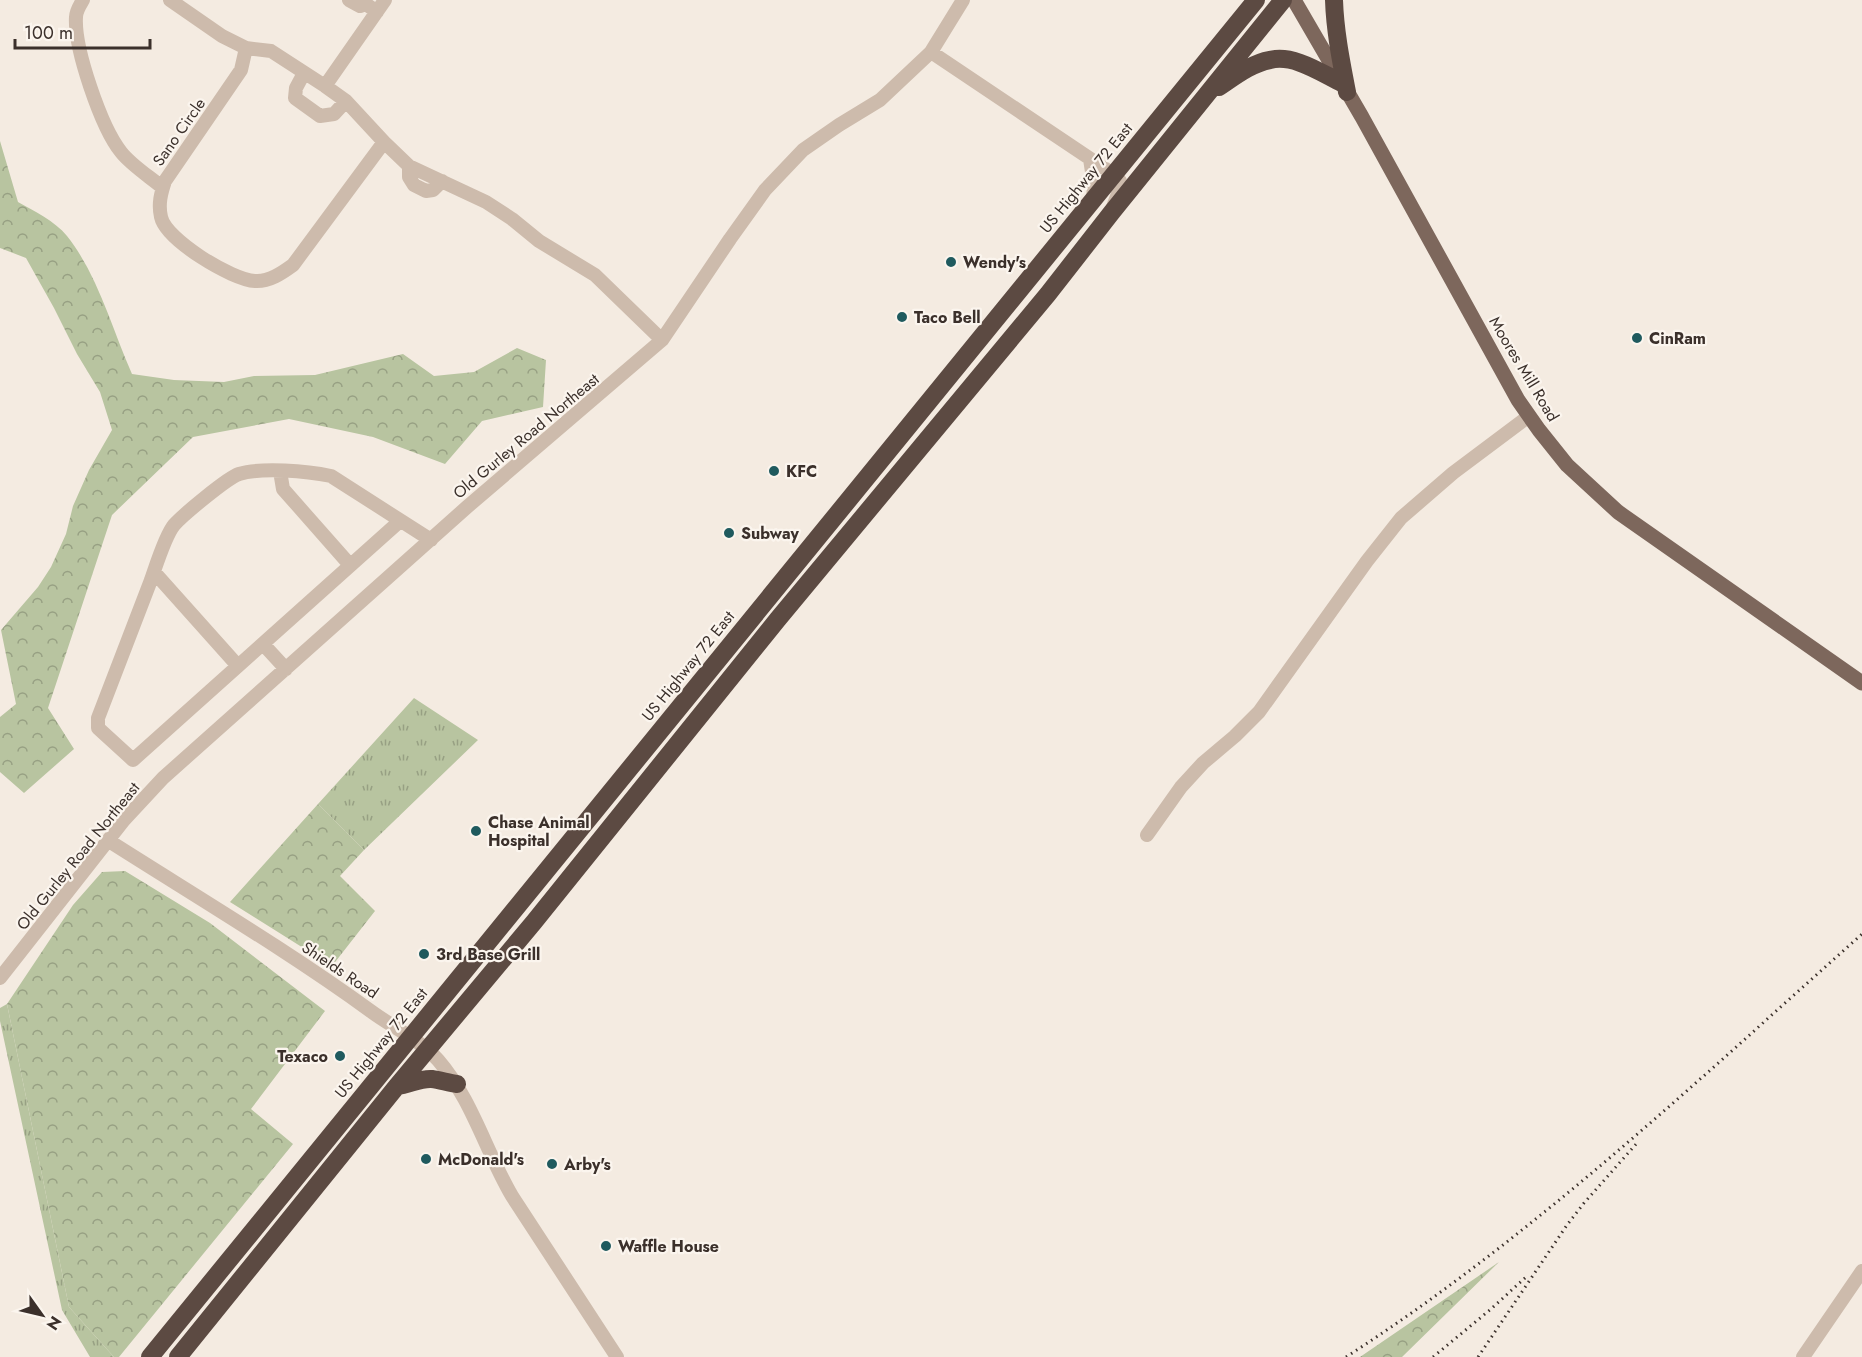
<svg xmlns="http://www.w3.org/2000/svg" width="1862" height="1357" font-family="Jost,sans-serif">
  <defs>
    <pattern id="grass-tufts" width="24" height="20" patternUnits="userSpaceOnUse" patternTransform="scale(1.5)"><rect width="24" height="20" fill="#b8c4a0"/><path d="M3 7l-1-3M5 7V3M7 7l1-3M15 17l-1-3M17 17v-4M19 17l1-3" fill="none" stroke="#97a083"/></pattern>
    <pattern id="forest-crowns" width="20" height="18" patternUnits="userSpaceOnUse" patternTransform="scale(1.5)"><rect width="20" height="18" fill="#b8c4a0"/><path d="M2 6a3 3 0 1 1 6 0M12 15a3 3 0 1 1 6 0" fill="none" stroke="#97a083"/></pattern>
  </defs>
  <rect width="100%" height="100%" fill="#f4ebe1"/>
  <path fill="url(#grass-tufts)" d="M414,698L478,740L364,850L318,804Z
    M7,1004L69,1307L114,1357H90L62,1310L0,1021V1008Z"/>
  <path fill="url(#forest-crowns)" d="M0,141L18,202C34,211 55,221 67,236C98,275 112,329 132,374L174,380L224,382L254,376L315,375L403,354L434,376L474,372L517,348L546,360L543,407L482,421L445,464L373,437L289,419L193,437L112,515L48,708L74,749L24,793L0,772V717L16,704L1,630L38,587L51,567L66,534L73,506L89,470L112,430L100,392L77,354L54,308L26,258L0,248Z
    M318,804L364,850L340,876L375,911L332,966L230,902Z
    M125,871L210,923L325,1011L251,1109L293,1144L119,1357H114L69,1307L7,1004L73,905L102,872Z
    M1499,1262L1402,1357H1360Z"/>
  <g fill="none" stroke-linecap="round" stroke-linejoin="round">
    <path stroke="#cdbbac" stroke-width="14" d="M83,0C80,5 76,11 76,17C74,48 101,127 121,152C131,165 150,177 163,188
      M170,0L222,36L246,48L271,51L325,86L346,101L384,142L409,166L486,202L512,219L539,241L595,275L662,340
      M349,0L360,6L366,4L377,12
      M246,48L241,70L165,181C161,193 158,204 161,217C166,240 232,280 255,281C269,282 282,273 293,265L384,142
      M931,52L1113,174L1120,181L1119,191L1113,207
      M304,73L296,88L295,98L320,116L334,114L346,101
      M325,86L385,0
      M1090,159L1094,185L1093,200
      M409,166V177L414,185L426,191L433,190L442,181
      M280,471L283,489L350,565
      M400,521L133,760L98,728V718C116,672 133,626 151,580C156,566 165,536 174,525C183,515 227,478 239,474C262,467 307,471 331,476L431,540
      M154,572L238,666
      M263,644L286,669
      M1147,835L1181,787L1203,763L1235,736L1259,712L1367,561L1401,518L1453,473L1529,416
      M109,841C197,897 288,951 372,1012C394,1028 420,1040 438,1060C472,1099 486,1152 512,1196L617,1357
      M0,978L124,820L163,778L467,507L662,340L730,239L765,190L803,150L839,125L880,100L931,52L963,0
      M1803,1357L1862,1271"/>
    <path stroke="#7d675c" stroke-width="15" d="M1294,0L1362,117L1518,400L1539,430L1567,465L1618,512L1862,683"/>
    <path stroke="#5c4a42" stroke-width="18" d="M1334,0C1335,31 1341,61 1347,92
      M1219,87C1234,77 1252,63 1270,60C1294,54 1321,73 1342,83
      M397,1086C409,1085 420,1078 432,1079C440,1080 449,1083 457,1084
      M150,1357L1256,0
      M178,1357L397,1086L534,922L778,619L1048,294L1112,212L1283,0"/>
    <path stroke="#3b302b" stroke-width="3" stroke-dasharray="1.5 4.5" stroke-linecap="butt" d="M1346,1357C1534,1236 1696,1082 1862,934
      M1433,1357L1491,1309L1526,1277
      M1478,1357L1567,1225L1584,1203L1637,1143"/>
  </g>
  <g fill="#1f5a5e" stroke="#fbf5ee" stroke-width="2">
    <circle cx="951" cy="262" r="6"/>
    <circle cx="902" cy="317" r="6"/>
    <circle cx="1637" cy="338" r="6"/>
    <circle cx="774" cy="471" r="6"/>
    <circle cx="729" cy="533" r="6"/>
    <circle cx="476" cy="831" r="6"/>
    <circle cx="424" cy="954" r="6"/>
    <circle cx="340" cy="1056" r="6"/>
    <circle cx="426" cy="1159" r="6"/>
    <circle cx="552" cy="1164" r="6"/>
    <circle cx="606" cy="1246" r="6"/>
  </g>
  <g text-anchor="middle" dominant-baseline="central" stroke-width="4.5" stroke-linejoin="round" paint-order="stroke">
    <g font-size="16" fill="#3b302b" stroke="#fbf5ee">
      <text transform="translate(179 132) rotate(-55)">Sano Circle</text>
      <text transform="translate(1086 178) rotate(-51)">US Highway 72 East</text>
      <text transform="translate(1524 369) rotate(59)">Moores Mill Road</text>
      <text transform="translate(526 436) rotate(-40)">Old Gurley Road Northeast</text>
      <text transform="translate(688 666) rotate(-51)">US Highway 72 East</text>
      <text transform="translate(78 856) rotate(-51)">Old Gurley Road Northeast</text>
      <text transform="translate(340 970) rotate(34)">Shields Road</text>
      <text transform="translate(381 1043) rotate(-51)">US Highway 72 East</text>
    </g>
    <g font-size="16" font-weight="bold" fill="#3b302b" stroke="#fbf5ee" text-anchor="start">
      <text x="963" y="262">Wendy's</text>
      <text x="914" y="317">Taco Bell</text>
      <text x="1649" y="338">CinRam</text>
      <text x="786" y="471">KFC</text>
      <text x="741" y="533">Subway</text>
      <text x="488" y="822">Chase Animal<tspan x="488" dy="18">Hospital</tspan></text>
      <text x="436" y="954">3rd Base Grill</text>
      <text x="328" y="1056" text-anchor="end">Texaco</text>
      <text x="438" y="1159">McDonald's</text>
      <text x="564" y="1164">Arby's</text>
      <text x="618" y="1246">Waffle House</text>
    </g>
  </g>
  <g transform="translate(42 1315) rotate(124)" stroke="#fbf5ee" stroke-width="4.5" paint-order="stroke">
  <path d="M0-4.5L10 22L0 15L-10 22Z" fill="#3b302b"/>
  <text y="-9" font-size="16" font-weight="bold" text-anchor="middle" fill="#3b302b">N</text>
  </g>
  <path d="M15 39v9h135v-9" fill="none" stroke="#3b302b" stroke-width="3"/>
  <text x="24" y="39" font-size="18" fill="#3b302b" stroke="#fbf5ee" stroke-width="4.5" paint-order="stroke">100 m</text>
</svg>
